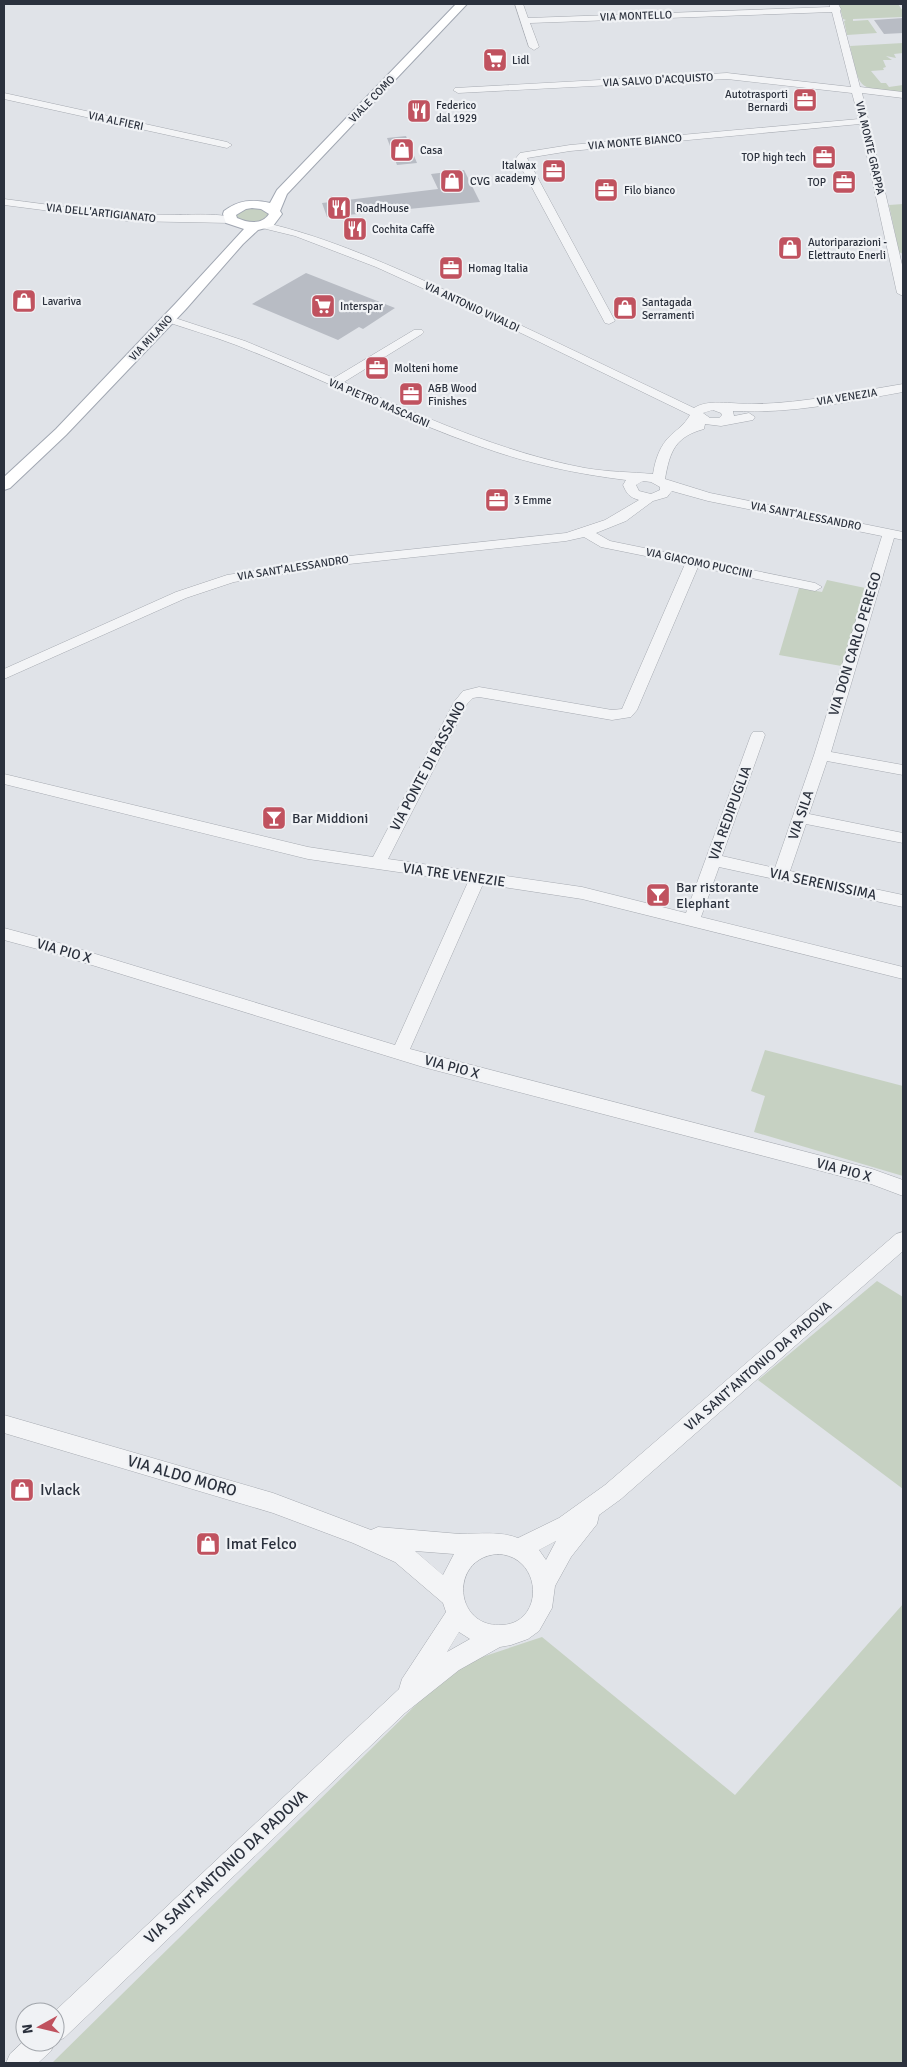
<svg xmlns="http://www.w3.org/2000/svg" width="907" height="2067" font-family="Signika,sans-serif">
  <rect width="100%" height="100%" fill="#e0e3e8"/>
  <path fill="#c6d1c2" d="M839,4H898L903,11V17L853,19V21L868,20L877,33L847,35L844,21L846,20L843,19Z
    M903,43V53L894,54L896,58L886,56L892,60H883L886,67L883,68L884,70L871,71L881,83H886L889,87L903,85V93C856,87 861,92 850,46Z
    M903,204V254L899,252L889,205Z
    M259,207L271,214L260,223L239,222L234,214L239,209Z
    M827,580L870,589L847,667L779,655L799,588L822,592Z
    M765,1050L903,1086V1176L754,1132L765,1096L751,1091Z
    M877,1281L903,1297V1489L758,1380Z
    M903,1604V2063H52L433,1688L470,1661L542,1637L735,1795Z"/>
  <path fill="#b8bcc4" d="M903,18V33L884,34L874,20Z
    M406,136L417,163L397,165L387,138Z
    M464,170L480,202L327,217L322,203L438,189L431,174Z
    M306,273L395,308L363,329L359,327L338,340L252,304Z"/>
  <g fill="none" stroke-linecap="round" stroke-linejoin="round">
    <defs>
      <path id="minor" d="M515,4H523L528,18L830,7V4H838L841,9L840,11L860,87L903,92V98L862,93L903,269V296L897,293L860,124L570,151L527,158L615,321L609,324L605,323L516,158L520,153L570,145L859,119L852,93L727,79L458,93L453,90L455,88L727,73L851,87L832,12L530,23L539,47L534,50L529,47Z
        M4,93L227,142L232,145L227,148L4,99Z
        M4,199C60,206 116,215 172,215C185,215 228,212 236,220L231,223L128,221L4,205Z
        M262,222C329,237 391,266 454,294C534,331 614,370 694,408C709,398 737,405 755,404C805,403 854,392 903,384V392C847,402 790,414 733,411L734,416L749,413L755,417L753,420L721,426L705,424L704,429C675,437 670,451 665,479L710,493L903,532V540L894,538L831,752L903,765V775L827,761L809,814L903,833V843L806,824L790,871L903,895V907L719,867L701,917L903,967V979L582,899L483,884L410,1049L872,1169L903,1180V1196L871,1184L423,1067L56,954L4,940V928L56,942L395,1045L468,882L308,859L4,784V774L308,847L373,857L454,702L463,691L479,687L612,710L622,709L685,564L601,547L584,537L566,541L349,564L234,582L186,598L4,679V669L176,592L227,575L349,556L566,533L605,520L639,500C629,497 627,494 623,485L626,480C577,474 529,464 482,447C398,418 319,377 236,345C212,336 188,329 164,321L162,319L164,317H172L245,341L334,378L414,330H422L424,332L422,334L344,382C422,416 501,452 585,468C608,472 631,472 653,474C655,460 660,445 671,435C679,428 684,425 690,415L523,334L376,267L295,236L258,227L257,225ZM713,410L721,413L722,415L719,418H710L703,413ZM643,481L651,482L660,487V490L651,494L639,491L636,485ZM672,491L708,501L882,536L814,755L775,868L722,856L765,735L763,732H753L751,735L686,913L582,887L388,859L467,704L473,698L479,697L612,720L631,717L637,710L698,567L815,591L822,587L815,583L610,541L596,533L626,521L653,501L667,497Z
        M903,1232V1251L621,1499L599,1515L597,1524L571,1557L555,1586L552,1608L539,1631L528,1639L511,1645L500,1647L459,1670L405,1713L64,2038L55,2042L54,2012L399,1689L402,1679L446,1612L443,1603L395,1562L353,1543L273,1513L4,1433V1415L273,1493L371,1530L378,1527C405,1529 433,1532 460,1534C480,1534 500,1531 518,1538L559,1518L605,1485L896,1234ZM556,1541L555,1543L546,1560L539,1550ZM415,1551L454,1554L443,1575ZM498,1554C543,1556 545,1623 502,1625C453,1628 449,1557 498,1554ZM459,1632L470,1639L447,1652Z
        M25,2040V2042H55L51,2051L38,2063H6L10,2054Z"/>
      <path id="major" d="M456,4H467L287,194L280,211L282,214L273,226L258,230L243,244L186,309L66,435L10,488L4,490V477L56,429L176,303L244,229L226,223L223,214L224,211C239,200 252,199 270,203L277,190ZM252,208L261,209L269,214C262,225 248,223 237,218L236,215L246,209Z"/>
    </defs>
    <use href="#minor" stroke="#a6aab1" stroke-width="1"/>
    <use href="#major" stroke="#a1a7b2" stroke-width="2"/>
    <use href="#minor" fill="#f3f4f6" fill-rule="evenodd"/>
    <use href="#major" fill="#fff" fill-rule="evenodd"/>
  </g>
  <defs>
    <symbol id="supermarket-square" viewBox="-11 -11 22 22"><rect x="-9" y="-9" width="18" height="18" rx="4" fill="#c0525f" stroke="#f0f2f5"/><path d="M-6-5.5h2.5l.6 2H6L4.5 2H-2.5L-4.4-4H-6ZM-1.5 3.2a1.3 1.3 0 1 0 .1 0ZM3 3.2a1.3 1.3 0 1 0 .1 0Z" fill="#fff"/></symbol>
    <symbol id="office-square" viewBox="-11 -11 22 22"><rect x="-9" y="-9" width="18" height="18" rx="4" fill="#c0525f" stroke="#f0f2f5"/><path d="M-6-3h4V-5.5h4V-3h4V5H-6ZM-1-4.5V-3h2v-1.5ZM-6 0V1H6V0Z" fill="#fff"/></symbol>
    <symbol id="restaurant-square" viewBox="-11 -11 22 22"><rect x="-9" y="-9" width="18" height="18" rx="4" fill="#c0525f" stroke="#f0f2f5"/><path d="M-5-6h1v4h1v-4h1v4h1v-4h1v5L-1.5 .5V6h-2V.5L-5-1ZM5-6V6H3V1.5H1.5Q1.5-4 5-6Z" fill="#fff"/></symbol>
    <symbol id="shop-square" viewBox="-11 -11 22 22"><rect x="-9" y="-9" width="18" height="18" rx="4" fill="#c0525f" stroke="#f0f2f5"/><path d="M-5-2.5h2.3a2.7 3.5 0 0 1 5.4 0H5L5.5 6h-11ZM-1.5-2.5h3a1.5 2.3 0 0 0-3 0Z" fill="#fff"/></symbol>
    <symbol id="bar-square" viewBox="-11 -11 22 22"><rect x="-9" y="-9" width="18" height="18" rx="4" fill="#c0525f" stroke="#f0f2f5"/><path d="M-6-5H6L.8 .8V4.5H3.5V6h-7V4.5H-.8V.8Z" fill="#fff"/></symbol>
  </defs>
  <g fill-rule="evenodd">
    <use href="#supermarket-square" x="481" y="46" width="28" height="28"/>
    <use href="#office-square" x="791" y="86" width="28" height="28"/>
    <use href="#restaurant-square" x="405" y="97" width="28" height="28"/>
    <use href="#shop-square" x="388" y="136" width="28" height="28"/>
    <use href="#office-square" x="810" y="143" width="28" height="28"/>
    <use href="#office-square" x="540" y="157" width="28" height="28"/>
    <use href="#shop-square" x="438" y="167" width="28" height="28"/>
    <use href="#office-square" x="830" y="168" width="28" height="28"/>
    <use href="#office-square" x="592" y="176" width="28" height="28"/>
    <use href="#restaurant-square" x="325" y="194" width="28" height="28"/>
    <use href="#restaurant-square" x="341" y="215" width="28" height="28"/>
    <use href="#shop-square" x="776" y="234" width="28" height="28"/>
    <use href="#office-square" x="437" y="254" width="28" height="28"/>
    <use href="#shop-square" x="10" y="287" width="28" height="28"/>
    <use href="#supermarket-square" x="309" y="292" width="28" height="28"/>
    <use href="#shop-square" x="611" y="294" width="28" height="28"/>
    <use href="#office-square" x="363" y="354" width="28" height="28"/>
    <use href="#office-square" x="397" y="380" width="28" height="28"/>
    <use href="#office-square" x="483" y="486" width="28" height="28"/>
    <use href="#bar-square" x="260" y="804" width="28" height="28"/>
    <use href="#bar-square" x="644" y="881" width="28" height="28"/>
    <use href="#shop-square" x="8" y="1476" width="28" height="28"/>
    <use href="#shop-square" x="194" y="1530" width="28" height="28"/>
  </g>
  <g text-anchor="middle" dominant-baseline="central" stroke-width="4.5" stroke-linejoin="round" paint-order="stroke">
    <g font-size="11" fill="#2b313d" stroke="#f0f2f5">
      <text transform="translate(636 16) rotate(-2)">VIA MONTELLO</text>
      <text transform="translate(658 80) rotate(-3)">VIA SALVO D'ACQUISTO</text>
      <text transform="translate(372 99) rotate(-46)">VIALE COMO</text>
      <text transform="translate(116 121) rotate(12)">VIA ALFIERI</text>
      <text transform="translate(635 142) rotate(-5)">VIA MONTE BIANCO</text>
      <text transform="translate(870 148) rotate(77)">VIA MONTE GRAPPA</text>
      <text transform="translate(101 213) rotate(6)">VIA DELL'ARTIGIANATO</text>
      <text transform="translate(472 307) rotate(25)">VIA ANTONIO VIVALDI</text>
      <text transform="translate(151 338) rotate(-47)">VIA MILANO</text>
      <text transform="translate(847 397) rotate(-9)">VIA VENEZIA</text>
      <text transform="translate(379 403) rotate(23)">VIA PIETRO MASCAGNI</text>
      <text transform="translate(806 516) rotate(11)">VIA SANT'ALESSANDRO</text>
      <text transform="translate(699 563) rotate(12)">VIA GIACOMO PUCCINI</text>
      <text transform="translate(293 568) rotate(-9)">VIA SANT'ALESSANDRO</text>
    </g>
    <g font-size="11" fill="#2b313d" stroke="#f0f2f5" text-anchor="start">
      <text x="512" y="60">Lidl</text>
      <text x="788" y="94" text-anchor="end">Autotrasporti<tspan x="788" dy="13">Bernardi</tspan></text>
      <text x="436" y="105">Federico<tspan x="436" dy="13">dal 1929</tspan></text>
      <text x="420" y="150">Casa</text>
      <text x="806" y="157" text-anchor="end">TOP high tech</text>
      <text x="536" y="165" text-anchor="end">Italwax<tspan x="536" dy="13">academy</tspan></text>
      <text x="470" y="181">CVG</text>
      <text x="826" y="182" text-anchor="end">TOP</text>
      <text x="624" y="190">Filo bianco</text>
      <text x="356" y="208">RoadHouse</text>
      <text x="372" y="229">Cochita Caffè</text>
      <text x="808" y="242">Autoriparazioni -<tspan x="808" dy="13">Elettrauto Enerli</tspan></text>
      <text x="468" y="268">Homag Italia</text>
      <text x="42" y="301">Lavariva</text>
      <text x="642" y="302">Santagada<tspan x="642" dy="13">Serramenti</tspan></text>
      <text x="340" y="306">Interspar</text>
      <text x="394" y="368">Molteni home</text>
      <text x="428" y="388">A&amp;B Wood<tspan x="428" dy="13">Finishes</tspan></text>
      <text x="514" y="500">3 Emme</text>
    </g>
    <g font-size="14" fill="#2b313d" stroke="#f0f2f5">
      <text transform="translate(855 644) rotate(-73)">VIA DON CARLO PEREGO</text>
      <text transform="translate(428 766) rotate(-62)">VIA PONTE DI BASSANO</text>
      <text transform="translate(730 813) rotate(-70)">VIA REDIPUGLIA</text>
      <text transform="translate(801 815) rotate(-71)">VIA SILA</text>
      <text transform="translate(454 875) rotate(8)">VIA TRE VENEZIE</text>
      <text transform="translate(823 884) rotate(12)">VIA SERENISSIMA</text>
      <text transform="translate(64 951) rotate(16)">VIA PIO X</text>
      <text transform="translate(452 1067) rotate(15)">VIA PIO X</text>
      <text transform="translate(844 1170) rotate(15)">VIA PIO X</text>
      <text transform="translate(758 1366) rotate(-41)">VIA SANT'ANTONIO DA PADOVA</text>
    </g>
    <g font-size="14" fill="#2b313d" stroke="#f0f2f5" text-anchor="start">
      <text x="292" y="818">Bar Middioni</text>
      <text x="676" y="887">Bar ristorante<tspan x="676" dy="16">Elephant</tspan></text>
    </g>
    <g font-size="16" fill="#2b313d" stroke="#f0f2f5">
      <text transform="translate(182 1476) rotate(16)">VIA ALDO MORO</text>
      <text transform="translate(226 1867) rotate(-43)">VIA SANT'ANTONIO DA PADOVA</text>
    </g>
    <g font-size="16" fill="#2b313d" stroke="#f0f2f5" text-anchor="start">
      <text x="40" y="1490">Ivlack</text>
      <text x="226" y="1544">Imat Felco</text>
    </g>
  </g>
  <rect width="907" height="2067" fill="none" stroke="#2b313d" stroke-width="10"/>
  <g transform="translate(40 2027) rotate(262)"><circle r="24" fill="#f0f2f5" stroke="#a1a5ab"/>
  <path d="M0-4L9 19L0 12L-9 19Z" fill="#c0525f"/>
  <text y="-8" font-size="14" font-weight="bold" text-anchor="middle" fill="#2b313d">N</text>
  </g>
</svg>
